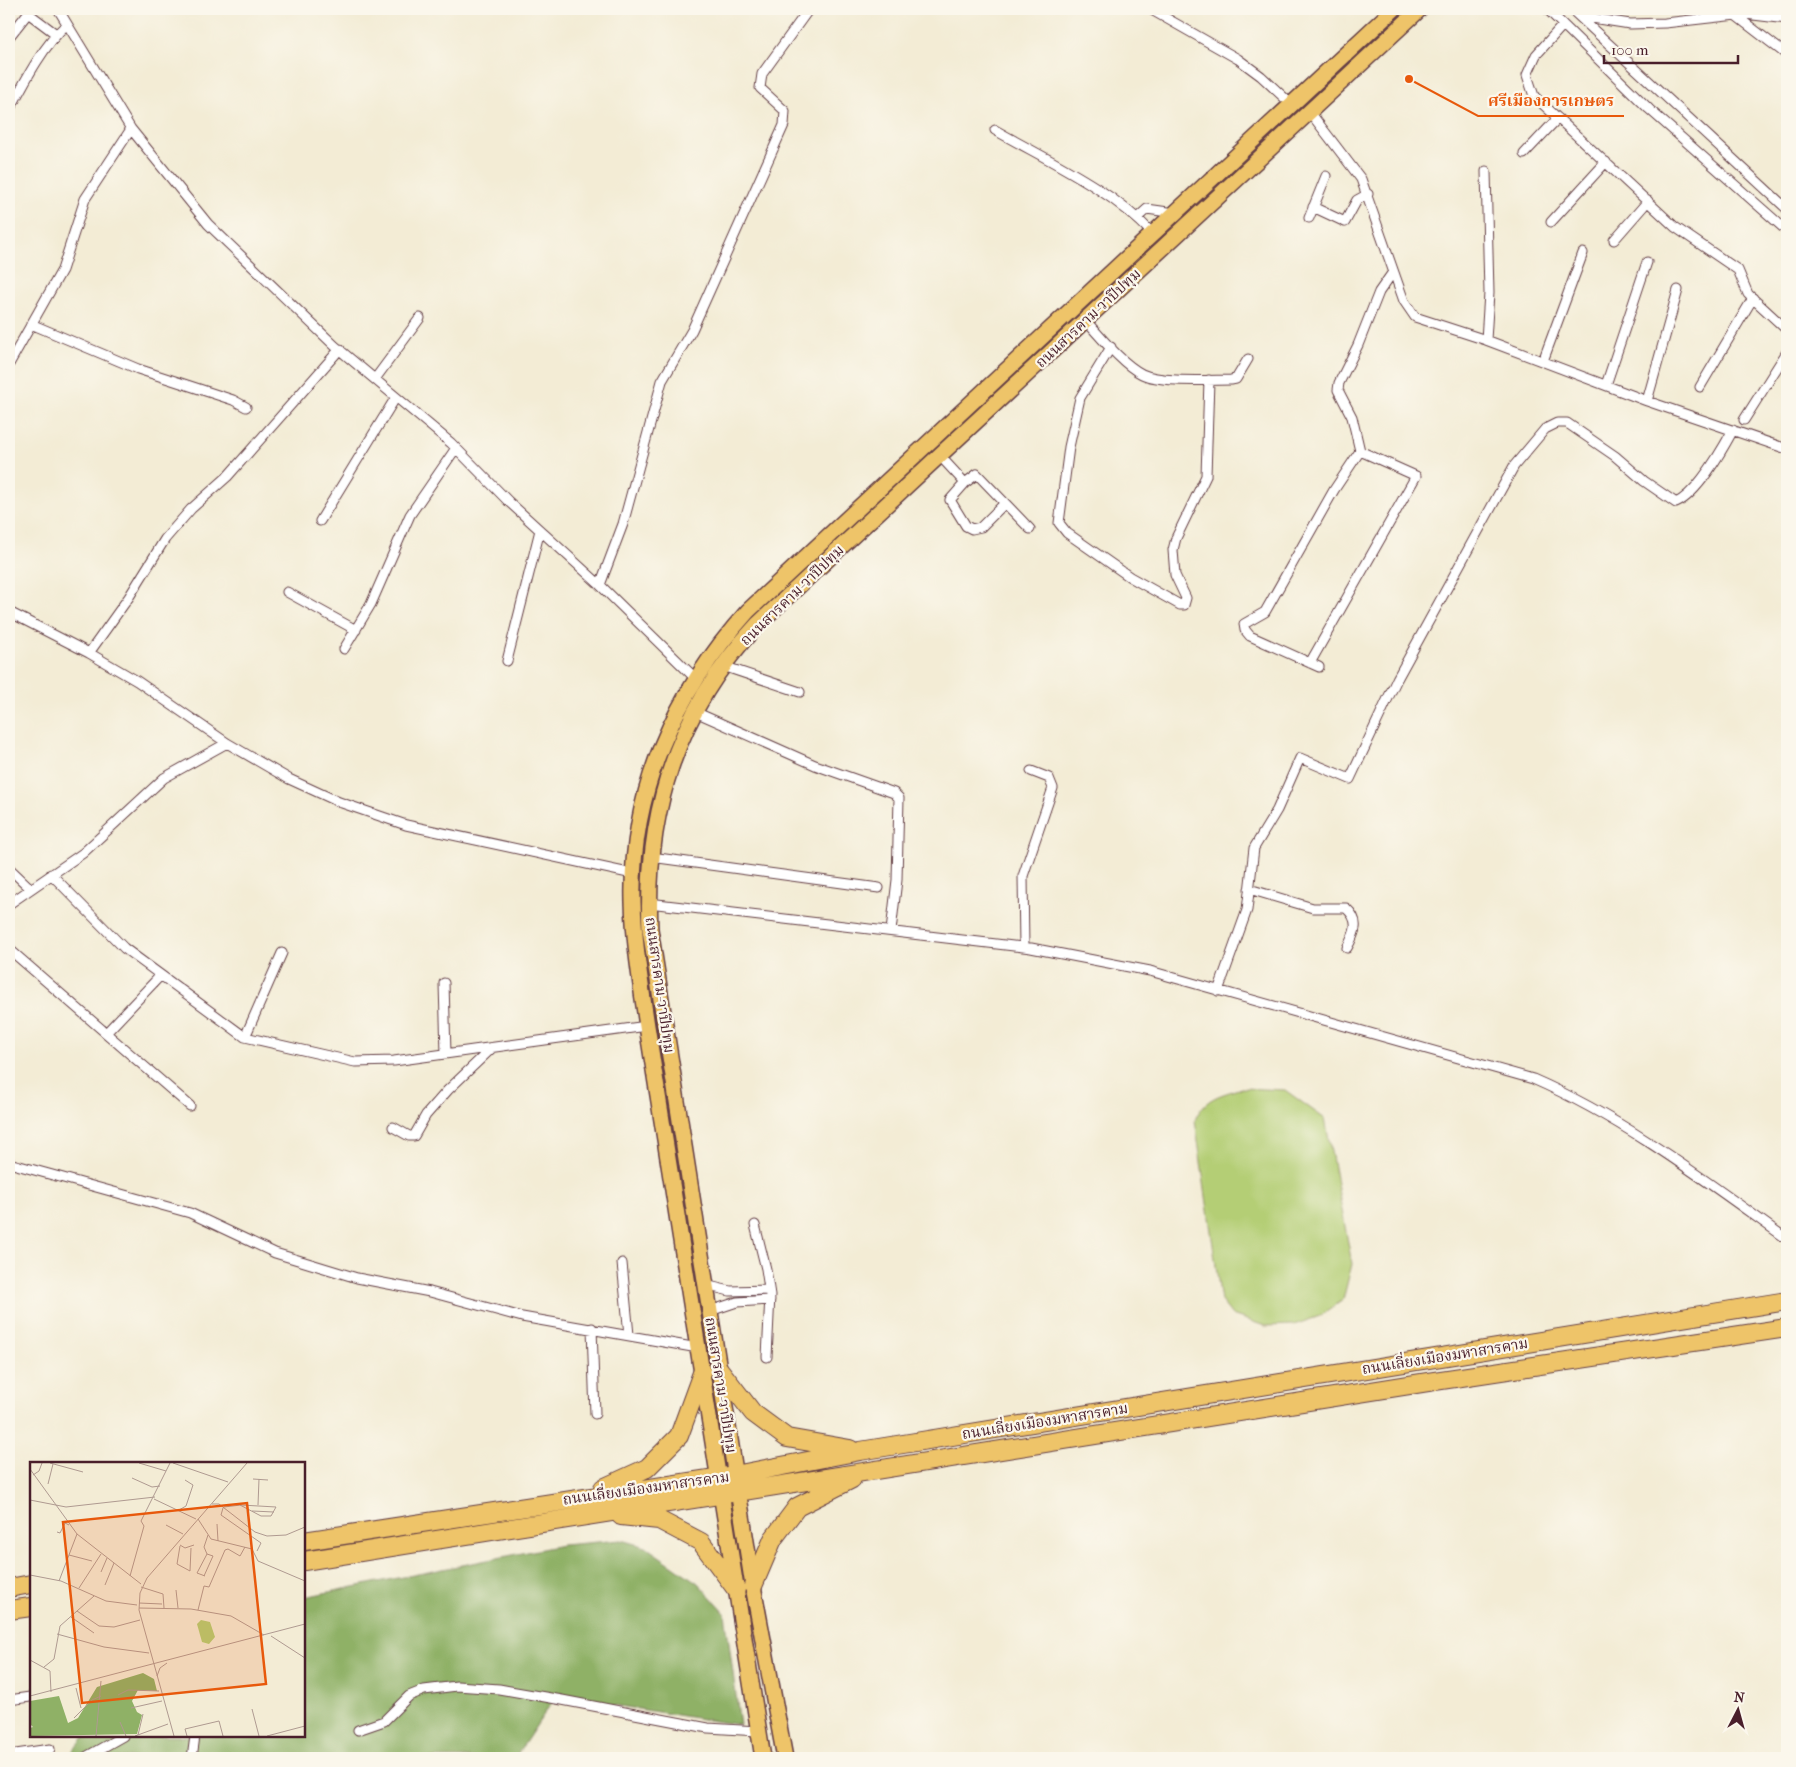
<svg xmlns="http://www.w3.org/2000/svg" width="1796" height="1767" font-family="'IM FELL French Canon','Noto Serif Thai',serif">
  <rect width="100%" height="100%" fill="#fbf7ec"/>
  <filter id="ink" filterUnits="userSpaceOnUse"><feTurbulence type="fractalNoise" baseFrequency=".02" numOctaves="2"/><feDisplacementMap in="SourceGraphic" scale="10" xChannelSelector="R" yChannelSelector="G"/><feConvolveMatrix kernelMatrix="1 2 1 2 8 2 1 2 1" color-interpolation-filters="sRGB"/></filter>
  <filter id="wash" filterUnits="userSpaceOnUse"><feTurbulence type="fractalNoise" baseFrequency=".0096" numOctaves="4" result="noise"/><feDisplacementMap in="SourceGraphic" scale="20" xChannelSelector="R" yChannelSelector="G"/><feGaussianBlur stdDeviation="1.12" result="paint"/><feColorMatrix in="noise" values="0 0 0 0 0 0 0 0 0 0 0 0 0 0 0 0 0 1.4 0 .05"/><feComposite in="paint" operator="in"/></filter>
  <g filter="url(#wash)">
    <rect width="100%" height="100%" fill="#f3ecd5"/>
    <path fill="#b4ce74" stroke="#7f7650" d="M1241,1088L1285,1090L1325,1119L1352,1264L1343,1300L1320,1316L1294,1325L1265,1326L1232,1315L1221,1301L1195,1120C1205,1097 1219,1096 1241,1088Z"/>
    <path fill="#8fb166" stroke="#6c6848" d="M621,1540L646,1547L698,1583L725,1613L740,1725L556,1696L515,1758H67L85,1736H304V1597L562,1545Z"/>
  </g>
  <g filter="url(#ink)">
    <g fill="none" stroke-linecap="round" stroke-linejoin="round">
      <defs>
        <path id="street" d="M58,9L131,129L208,224L335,346L451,443L508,501L600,585L695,678
          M1150,9L1238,59L1261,76L1291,104
          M1547,9L1649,109L1787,231
          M1571,9L1787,209
          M1735,15L1787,55
          M1579,16L1630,24L1665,23L1745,14L1787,19
          M1563,25L1536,55L1527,75L1534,96L1675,227L1738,270L1748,294L1787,330
          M9,37L28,13L56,34
          M9,111C25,81 42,47 67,24
          M1309,111L1361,179L1404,301L1415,317L1486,340L1647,401L1787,449
          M995,130C1049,161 1110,188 1153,234
          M1524,154L1558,118
          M1313,207L1345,222L1357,200L1368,194
          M1137,218L1147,209L1175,213
          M1309,218L1326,176
          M1551,222L1606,162
          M1614,240L1648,201
          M1085,320C1100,336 1122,364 1142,374C1161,383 1209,380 1231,380L1236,379L1248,359
          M31,324L138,369L233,400L246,407
          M1486,340L1489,293L1486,171
          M1111,347L1080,398L1069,447L1059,523L1067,533L1130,577L1180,605H1184L1186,598L1175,575L1173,550L1176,538L1206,476L1209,380
          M1543,361L1583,253
          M9,364L62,270L85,199L131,129
          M375,379L420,318
          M1606,385L1647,262
          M1700,387L1753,298
          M1647,401L1678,290
          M1744,420L1787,352
          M940,456L965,483
          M1004,504L981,527L972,529L966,526L950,500L965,483L977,474L1030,529
          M320,521L396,397
          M600,585L623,524L662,381L692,330L784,125L785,111L760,88L762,74L809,9
          M287,592L356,630
          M9,612L89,653L137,681L227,743L289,779L339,802L406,825L633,874
          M344,649L371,604L410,515L456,448
          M89,653L129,597L165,539L191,509L227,477L340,349
          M507,661L540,530
          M1310,663L1416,476L1360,451
          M723,666L800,692
          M1319,667L1250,636L1245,630L1244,624L1265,612L1334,490L1360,451L1352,417L1338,390L1339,383L1358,345L1379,292L1393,272
          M693,711L815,765L894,793L899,798L897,880L891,931
          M651,857L879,888
          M9,868L30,888
          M51,874L124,948L245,1037L355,1062L394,1061L647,1026
          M1249,889L1313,908H1346C1361,921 1355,933 1347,948
          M649,903L1031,948L1150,971L1533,1079C1625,1119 1706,1181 1787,1239
          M9,904L83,853L164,778L227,743
          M1024,947L1023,876L1053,788L1049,778L1031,771
          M9,949L190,1106
          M444,983L446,1054
          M1218,991L1247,910L1254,848L1277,810L1300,758L1350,779L1397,679L1514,466L1545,429L1557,423H1567L1615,456L1644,481L1676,503C1698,493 1721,452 1733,430
          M106,1033L160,976
          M245,1037L282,953
          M393,1127L409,1136H414L426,1115L448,1090L491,1049
          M9,1163L190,1213L275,1253L357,1278L430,1292L522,1317L698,1348
          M755,1225L766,1269L770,1295L767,1357
          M622,1263L629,1335
          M705,1285L730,1291L769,1290
          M710,1311L737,1302L770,1300
          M592,1328L595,1414
          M9,1700L30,1697
          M358,1730L384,1721L409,1696L424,1690L457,1686L499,1689L562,1700L708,1728L758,1731
          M9,1755L50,1749
          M84,1758L123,1736
          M192,1758L195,1736"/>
        <path id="primary" d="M763,1758L647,1026C641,985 634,943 633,902C630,791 675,692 748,611L1394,9
          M785,1758L753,1586L650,929C645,812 677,710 758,624L1420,9"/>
        <path id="highway" d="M719,1369L753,1413L787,1438L850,1449
          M603,1488L647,1468L679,1436L702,1373
          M621,1516L659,1520L701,1542L736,1589
          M304,1541L735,1475L860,1451L1787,1301
          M304,1561L1428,1382L1787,1328
          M753,1586L773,1539L797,1507L852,1479
          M9,1588L31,1584
          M9,1610L31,1607"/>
      </defs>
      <use href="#street" stroke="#633e44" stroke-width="11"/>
      <use href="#primary" stroke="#633e44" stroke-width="18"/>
      <use href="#highway" stroke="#633e44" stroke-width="20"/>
      <use href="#street" stroke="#fff" stroke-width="9"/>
      <use href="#primary" stroke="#eec469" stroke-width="15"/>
      <use href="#highway" stroke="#eec469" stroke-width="18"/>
    </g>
  </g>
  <g text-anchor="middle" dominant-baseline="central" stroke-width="4.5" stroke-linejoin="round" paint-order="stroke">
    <g font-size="15" fill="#4a1f2b" stroke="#fbf7ec">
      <text transform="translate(1088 318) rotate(-43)">ถนนสารคาม-วาปีปทุม</text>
      <text transform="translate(792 595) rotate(-44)">ถนนสารคาม-วาปีปทุม</text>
      <text transform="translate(660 985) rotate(82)">ถนนสารคาม-วาปีปทุม</text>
      <text transform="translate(1445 1356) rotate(-9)">ถนนเลี่ยงเมืองมหาสารคาม</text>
      <text transform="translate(721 1385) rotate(81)">ถนนสารคาม-วาปีปทุม</text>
      <text transform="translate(1045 1421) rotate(-9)">ถนนเลี่ยงเมืองมหาสารคาม</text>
      <text transform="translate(646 1488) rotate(-8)">ถนนเลี่ยงเมืองมหาสารคาม</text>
    </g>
  </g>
  <g transform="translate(30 1462)">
    <rect width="275" height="275" fill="#f3ecd5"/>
    <path d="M171,158L180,160L185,175L179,182L172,180L167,162Z" fill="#b4ce74"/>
    <path d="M113,211L124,217L127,229L108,228L102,239L107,250L112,253L107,272L0,274V266L3,265L0,262V239L29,234L38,261L48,256L67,225Z" fill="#8fb166"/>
    <path fill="none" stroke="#af9a91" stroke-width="1" d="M20,1L53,10M109,1L136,9M143,1L198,20M0,7L47,72L111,122M3,13L9,9L12,1M102,16L122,25L130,24M223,17L238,18M18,22L23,2M124,37L166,57M0,38L36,45L125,35M182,42H189L225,70L237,74L256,73L275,65M228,43L229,17M194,45L211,43L246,45L241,54H231L210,43M193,46L191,53L231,81L227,89M149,48L156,44L163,23L155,18M222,49L244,50M168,57L181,77L222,87L228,99L275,119M187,62L188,79M136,63L153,72M27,70L30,71L35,61L39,63M150,83L155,86L164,83M150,84L147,102L160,109L161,86M39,93L62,99M71,110L77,96M0,113L31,119L76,139L107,143M100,114L114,64L111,59L140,1M174,114L183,94L177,92M175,114L167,111L177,92L174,85L178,73M29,119L47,72M75,123L84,101M111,125L133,132L134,146M49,126L71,92M146,128L148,146M109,141L132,142M109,146L161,147L201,154L234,173M168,148L174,124L179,125L195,88L198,87L210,94L215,85M47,149L69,164L84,165L110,158M41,155L64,171M27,172L74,185L119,191M241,174L275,196M0,198L20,209L21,230M14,205L24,197L30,164L64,134M127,214L130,206L137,201M46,226L51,246M88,233L98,228L129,229M0,234L275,162M101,246L132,239M222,247L229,274M44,256L62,238L71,234M90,260L96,274M108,273L113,252M66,274L71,219M105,274L138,262M144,274L109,148L110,131L117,116L217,1M157,274L155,267L189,259L193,274M237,274L275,264"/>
    <path fill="#e8590c" fill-opacity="0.15" stroke="#e8590c" stroke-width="2.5" d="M217,41L236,222L52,241L33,60Z"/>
    <rect width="275" height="275" fill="none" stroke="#4a1f2b" stroke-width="2.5"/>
  </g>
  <path fill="none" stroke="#e8590c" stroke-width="2" d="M1409 79L1478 116H1624"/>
  <circle fill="#e8590c" stroke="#fbf7ec" stroke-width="2" cx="1409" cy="79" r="5"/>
  <g font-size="16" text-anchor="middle" font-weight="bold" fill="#e8590c" stroke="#fbf7ec" stroke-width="4.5" stroke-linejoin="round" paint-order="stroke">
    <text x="1551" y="106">ศรีเมืองการเกษตร</text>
  </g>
  <rect width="1796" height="1767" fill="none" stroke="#fbf7ec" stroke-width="30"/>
  <g transform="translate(1738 1710) rotate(6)" stroke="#fbf7ec" stroke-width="4" paint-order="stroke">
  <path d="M0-4L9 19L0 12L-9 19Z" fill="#4a1f2b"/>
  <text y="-8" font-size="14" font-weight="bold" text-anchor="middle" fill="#4a1f2b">N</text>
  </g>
  <path d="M1604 55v8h134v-8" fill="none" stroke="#4a1f2b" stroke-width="2.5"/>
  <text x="1611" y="55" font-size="15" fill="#4a1f2b" stroke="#fbf7ec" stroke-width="4" paint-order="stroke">100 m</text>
</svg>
